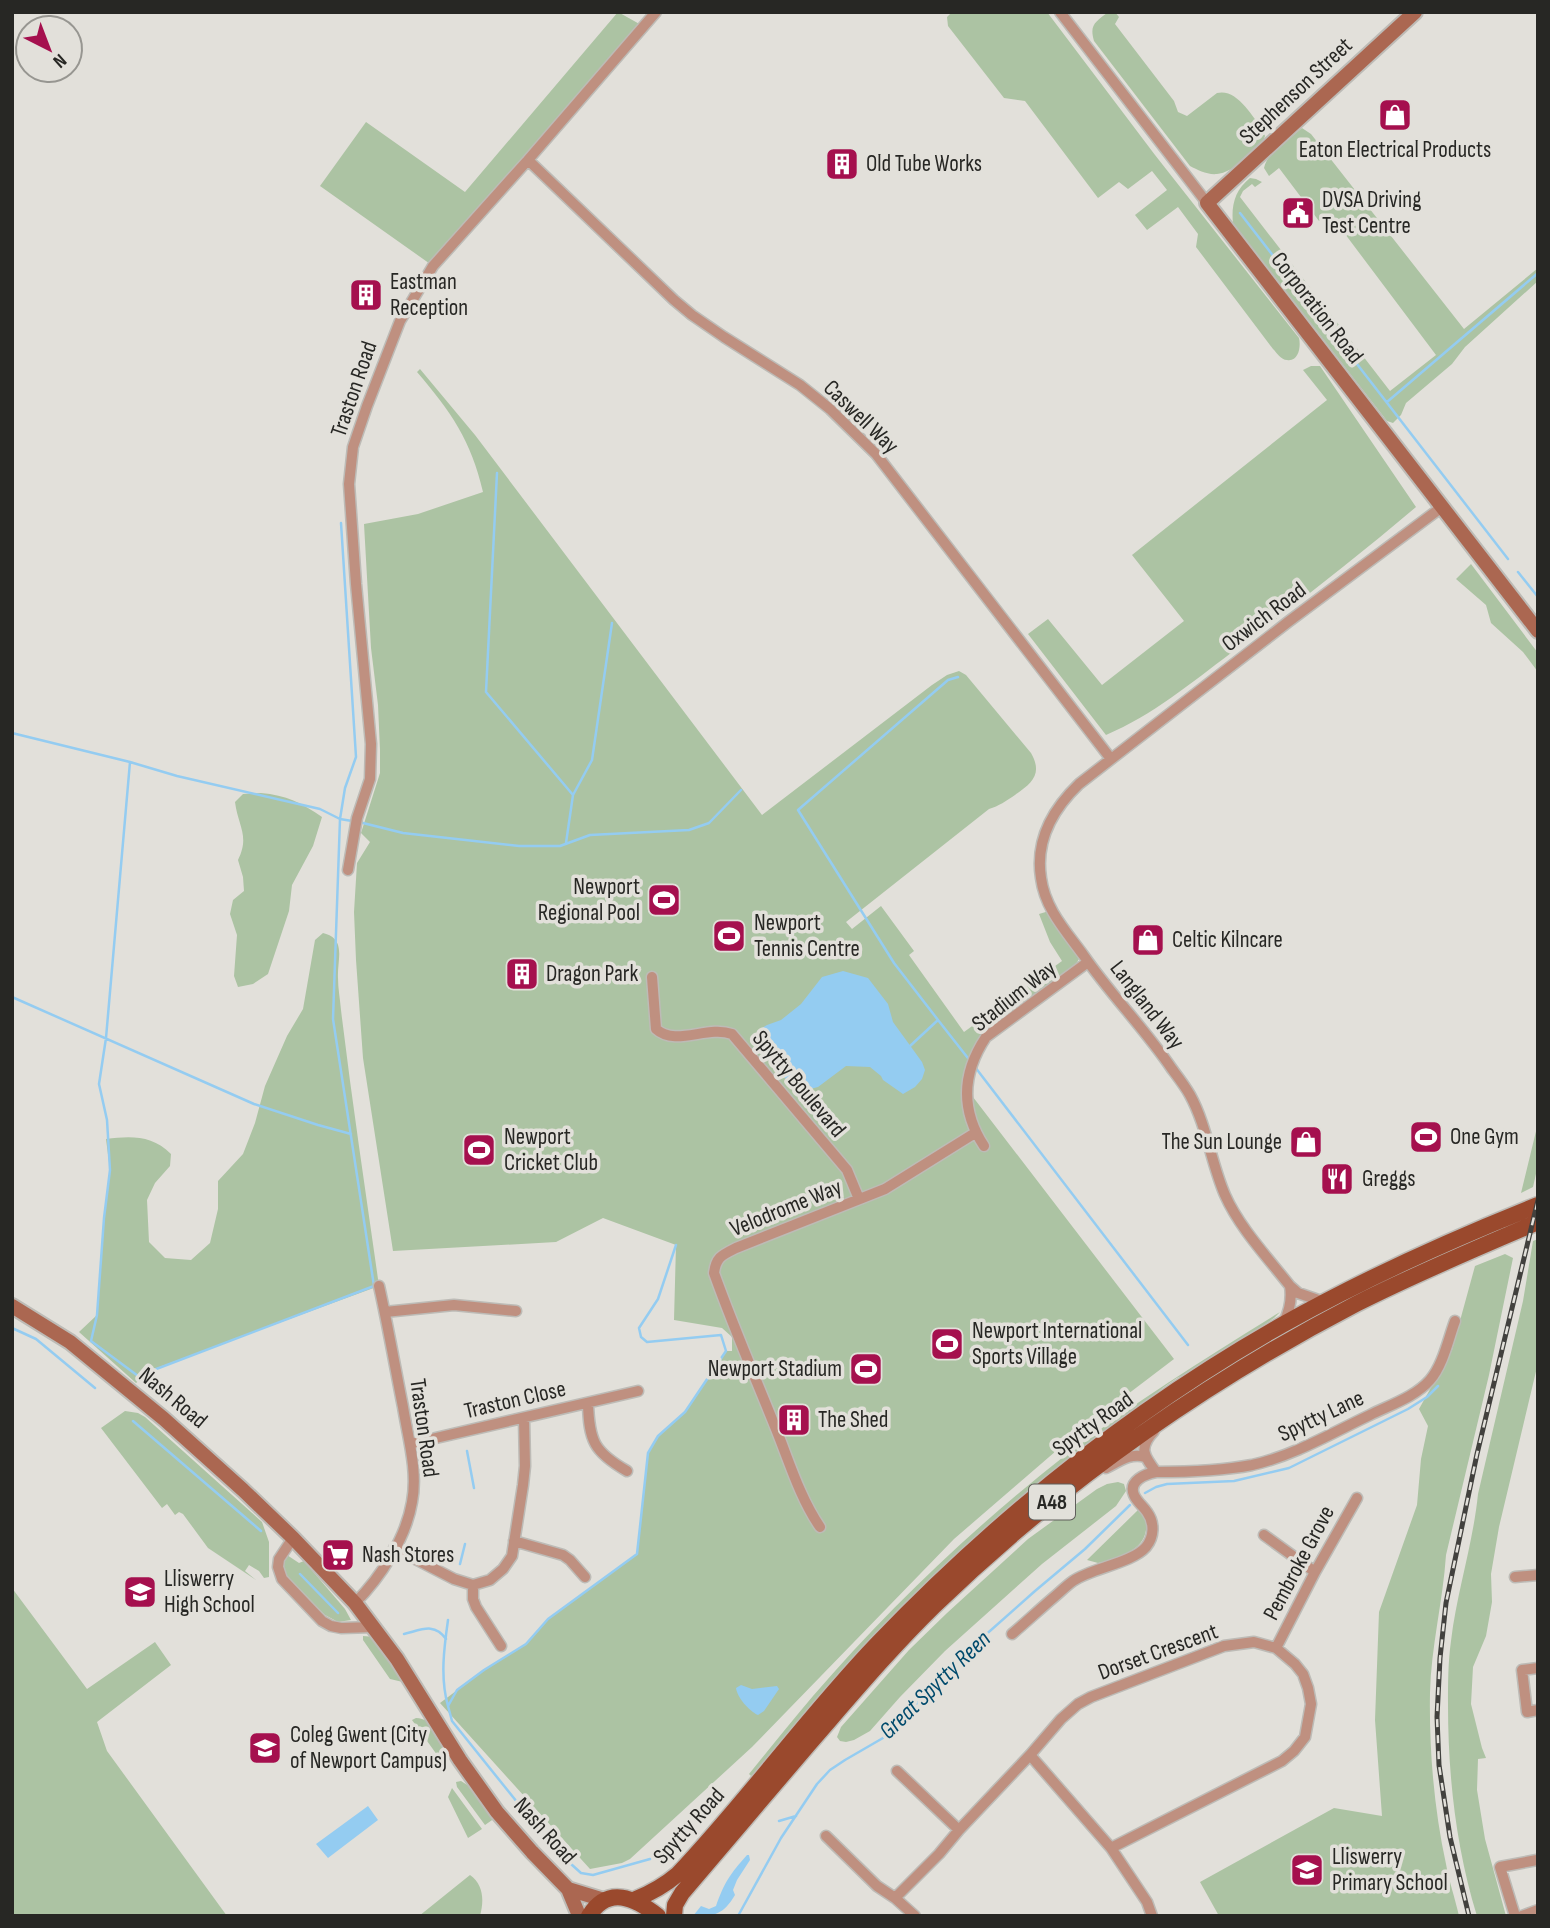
<svg xmlns="http://www.w3.org/2000/svg" width="1550" height="1928" font-family="'Sofia Sans Condensed',sans-serif">
  <rect width="100%" height="100%" fill="#e2e0da"/>
  <path fill="#acc3a3" d="M618,12L643,26L433,266L320,186L366,122L465,192Z
    M952,12H1047L1155,155L1299,338C1301,346 1299,362 1287,360C1281,360 1277,353 1273,349L1196,247L1198,234L1178,207L1147,230L1135,215L1167,190L1152,171L1128,189L1119,182L1098,198L1025,101L1004,98L948,26L947,17Z
    M1108,12H1115L1119,17L1115,24L1174,101L1178,112L1187,116L1217,93C1237,88 1252,116 1263,130L1265,136C1261,150 1232,173 1217,174C1207,175 1198,170 1190,166L1094,41C1089,24 1096,22 1108,12Z
    M1302,128L1311,134L1464,329L1538,268V281L1465,347L1452,364L1406,403L1401,415L1393,423L1387,421L1233,224C1231,205 1235,190 1250,178L1256,179L1262,182L1255,187L1252,184L1243,191L1240,197L1390,391L1436,355L1330,214L1319,221L1279,168L1269,176L1264,168C1267,152 1290,139 1302,128Z
    M1311,366H1320L1416,507C1356,558 1294,606 1231,653C1191,683 1153,715 1106,735L1028,634L1048,619L1102,685L1184,621L1132,555L1327,400L1303,370Z
    M420,369L475,435L762,815L932,685L947,675L959,671L966,675L1031,753C1043,774 1032,783 1015,795C1006,801 999,806 989,809L846,922L852,929L881,906L914,951L909,955L964,1032L1062,961L1050,942L1039,914L1049,911L1080,957L1074,968L980,1036L973,1051L963,1084L1174,1359L1078,1432L954,1539L752,1747L630,1859L622,1863L590,1869L440,1703L484,1670L526,1644L548,1619L637,1554L648,1453L658,1436L685,1412L726,1351H732V1337L722,1328L674,1320L676,1245L603,1218L556,1242L393,1251L363,1058L356,960L354,912L357,863L370,842L361,833L380,773V750L378,705L371,648L364,524L418,514L483,492C471,440 451,412 417,372Z
    M1471,564L1538,653V672L1523,652L1491,623L1486,605L1456,579Z
    M261,793C286,795 302,803 322,817L313,846L292,885L289,911L268,974L253,984L238,987L234,976L237,935L230,914L233,900L244,891L243,877L238,860C250,836 238,826 235,802L243,794Z
    M323,933C347,939 337,959 338,978C338,988 340,999 341,1010C352,1102 366,1194 379,1286L154,1369L136,1383L79,1332L97,1315L104,1218L110,1170L106,1139C131,1136 152,1135 171,1154L170,1166L155,1183L147,1200L149,1242L165,1258L191,1260L210,1243L218,1209V1181L243,1154L255,1123L265,1086L287,1036L303,1009L315,940Z
    M1538,1123V1165L1533,1187L1521,1193Z
    M1538,1239V1363L1499,1527L1491,1574L1492,1602L1486,1636L1473,1667L1471,1704L1482,1748L1486,1758L1478,1759L1477,1790L1485,1839L1506,1916H1477C1456,1848 1448,1776 1448,1705C1448,1684 1448,1662 1451,1641C1457,1591 1473,1544 1478,1494L1523,1301L1533,1241Z
    M1505,1254L1513,1258L1489,1375L1446,1555C1443,1601 1431,1647 1430,1693C1429,1749 1434,1809 1446,1864C1449,1881 1455,1898 1459,1916H1219L1200,1882L1334,1808L1382,1816L1375,1720L1379,1612L1417,1505L1421,1459L1428,1426L1419,1409L1452,1350L1475,1266Z
    M1280,1312L1274,1318L1208,1364L1177,1378L1164,1387L1114,1428L767,1762L751,1776L749,1774C770,1748 791,1722 813,1696C889,1608 975,1526 1067,1454C1135,1402 1207,1357 1280,1312Z
    M125,1411L138,1413L145,1417L262,1522L269,1542V1577L264,1578L259,1571L249,1565L245,1571L256,1580L208,1548L183,1514L179,1512L175,1515L167,1504L162,1508L101,1428Z
    M1118,1482L1124,1484L1126,1491L1116,1506L1042,1564L945,1651L900,1697L870,1731L854,1740L846,1742L840,1741L837,1737L841,1727L909,1650L947,1613L1028,1539L1097,1489L1107,1484Z
    M1138,1510C1144,1516 1147,1521 1146,1530C1143,1551 1120,1556 1103,1562L1098,1563L1087,1560Z
    M287,1555L299,1563L304,1561L345,1609L351,1620L338,1622L325,1615L284,1573C282,1566 281,1561 287,1555Z
    M12,1588L87,1689L155,1642L171,1665L97,1722L107,1751L227,1916H12Z
    M363,1636L375,1637L407,1683L390,1679L363,1640Z
    M416,1718C433,1718 441,1740 449,1753V1758L445,1766L412,1720Z
    M461,1781L472,1788L495,1818L485,1825L457,1787L456,1782Z
    M452,1788L482,1829L468,1838L448,1797Z
    M470,1875C484,1885 484,1901 480,1916H419Z"/>
  <path fill="#94ccf1" d="M843,971L868,978L888,1004L893,1022L922,1062L925,1070L922,1079L915,1087L903,1094L883,1080L881,1076L870,1067L846,1066L818,1087L806,1090L792,1086L757,1046V1031L767,1025L781,1020L801,1004L822,977Z
    M741,1685L752,1689L777,1686L779,1689L764,1711L758,1715C749,1711 737,1697 736,1688Z
    M368,1806L378,1820L328,1858L316,1844Z
    M747,1855H749L750,1860L737,1880L733,1890L735,1895C723,1915 715,1916 693,1916L701,1906L709,1909L716,1906C724,1883 730,1874 747,1855Z"/>
  <g fill="none" stroke-linecap="round" stroke-linejoin="round">
    <path stroke="#94ccf1" stroke-width="2.5" d="M1240,213L1508,559
      M1387,402L1538,273
      M497,473L486,692L573,795L566,843
      M341,523L356,757L345,788L340,819L352,821
      M1518,572L1538,597
      M12,733L130,762L106,1038L99,1084L107,1120L110,1170L104,1218L97,1315L91,1341L138,1376L374,1286L333,1019L340,819L320,809L177,776L130,762
      M573,795L592,760L612,623
      M359,822L403,833L519,846H560L590,835L689,830L709,823L741,790
      M12,997L254,1104L318,1125L351,1134
      M938,1020L971,1062
      M910,1046L938,1020L894,963L798,810L948,680L958,677
      M975,1067L1188,1345
      M12,1328L36,1339L95,1388
      M133,1421L261,1531
      M467,1451L474,1488
      M1145,1493L1156,1487L1167,1484L1234,1481L1289,1468L1408,1409L1427,1397L1438,1386
      M460,1564L465,1544
      M300,1574L338,1613
      M404,1634C421,1630 434,1622 446,1639
      M448,1706C440,1678 444,1648 448,1620
      M779,1821L796,1816
      M650,1859L593,1875L581,1873L571,1864L537,1827L452,1721L448,1706L457,1690L484,1670L526,1644L548,1619L637,1554L648,1453L658,1436L685,1412L726,1351L721,1335L647,1342L641,1337L639,1328L658,1299L676,1245
      M738,1916L781,1838L817,1784L830,1770L845,1760L883,1738L973,1646L1035,1591L1085,1549L1130,1505"/>
    <defs>
      <path id="street" d="M1060,12L1207,203
        M528,160L674,300L692,315L724,337L800,385L830,409L876,454L1111,759
        M348,870L357,818L370,779L371,744L356,584L349,484L353,447L367,406L400,321L433,266L528,160L656,12
        M652,977L656,1029C676,1047 707,1025 732,1034L847,1170L859,1199
        M984,1146C960,1109 962,1073 986,1037L1088,962
        M1324,1302L1298,1293L1290,1286C1268,1258 1239,1227 1225,1195C1211,1163 1207,1126 1190,1095C1185,1086 1178,1077 1172,1069C1145,1029 1111,995 1084,956C1066,931 1045,909 1041,878C1035,840 1053,809 1079,784L1288,622L1442,507
        M385,1312L454,1305L516,1311
        M1284,1322C1290,1310 1292,1299 1290,1286
        M588,1403C589,1441 594,1452 627,1471
        M410,1444L638,1391
        M1106,1468C1118,1462 1131,1452 1145,1457
        M1156,1472C1188,1472 1221,1471 1252,1465C1293,1456 1332,1433 1370,1415C1390,1405 1415,1397 1430,1380C1443,1365 1448,1340 1455,1321
        M820,1527C800,1498 789,1461 776,1429C755,1377 733,1326 714,1273C716,1257 722,1255 736,1248L885,1189L975,1133
        M1264,1535L1315,1572
        M293,1538L279,1559L278,1567L282,1579L322,1621L331,1626L341,1628L374,1627
        M514,1541L563,1555L570,1560L585,1577
        M394,1548L454,1579L473,1585L490,1580L503,1569L512,1556L523,1485L525,1466L524,1418
        M1515,1577L1538,1575
        M473,1585V1599L476,1607L501,1646
        M355,1603C381,1577 406,1538 412,1502C418,1471 408,1438 403,1407C395,1367 388,1326 379,1286
        M1012,1634C1026,1622 1039,1610 1053,1598C1059,1593 1066,1586 1073,1581C1092,1568 1132,1563 1146,1547C1154,1537 1155,1523 1147,1512C1143,1506 1137,1502 1134,1495C1128,1481 1145,1474 1156,1472C1144,1456 1138,1448 1154,1431
        M1276,1648L1315,1572L1357,1498
        M1538,1668L1522,1670L1527,1712L1538,1710
        M1030,1755L1111,1848L1147,1902L1152,1916
        M897,1771L959,1830
        M826,1836L877,1886L895,1898L915,1916
        M895,1898L939,1854L959,1830L1030,1755L1061,1719L1078,1704L1091,1697L1224,1646L1254,1642L1276,1648L1295,1664L1303,1674L1308,1688L1311,1704L1305,1737L1294,1751L1282,1761L1111,1848
        M1515,1916L1500,1867L1537,1860
        M1522,1916L1538,1910"/>
      <path id="secondary" d="M1415,12L1207,203L1538,631
        M12,1306L70,1342L164,1419L243,1490L293,1538L355,1603L397,1659L460,1760L497,1812L532,1852L568,1889L578,1913L582,1916
        M568,1889L604,1900"/>
      <path id="primary" d="M634,1900C651,1893 664,1886 678,1874C748,1800 807,1717 878,1643C996,1520 1132,1410 1282,1325C1364,1279 1450,1240 1538,1205
        M589,1916C608,1885 635,1898 658,1916
        M674,1916L675,1905L682,1893C724,1843 766,1795 808,1745C849,1698 889,1650 934,1606C1059,1485 1202,1384 1356,1304C1415,1274 1477,1248 1538,1222"/>
    </defs>
    <use href="#street" stroke="#bdbbb6" stroke-width="13"/>
    <use href="#secondary" stroke="#bdbbb6" stroke-width="18"/>
    <use href="#primary" stroke="#bdbbb6" stroke-width="19"/>
    <use href="#street" stroke="#bf9080" stroke-width="10"/>
    <use href="#secondary" stroke="#ab6751" stroke-width="14"/>
    <use href="#primary" stroke="#9a492d" stroke-width="16"/>
    <defs>
      <path id="rail" d="M1469,1916L1450,1837L1439,1765L1437,1717L1440,1658L1446,1603L1477,1454L1538,1200"/>
    </defs>
    <use href="#rail" stroke="#42413e" stroke-width="5"/>
    <use href="#rail" stroke="#e2e0da" stroke-width="2.5" stroke-dasharray="8" stroke-linecap="butt"/>
  </g>
  <defs>
    <symbol id="shop-square" viewBox="-11 -11 22 22"><rect x="-9" y="-9" width="18" height="18" rx="4" fill="#a5104e" stroke="#e2e0da"/><path d="M-5-2.5h2.3a2.7 3.5 0 0 1 5.4 0H5L5.5 6h-11ZM-1.5-2.5h3a1.5 2.3 0 0 0-3 0Z" fill="#fff"/></symbol>
    <symbol id="building-square" viewBox="-11 -11 22 22"><rect x="-9" y="-9" width="18" height="18" rx="4" fill="#a5104e" stroke="#e2e0da"/><path d="M-4-6H4V6H1V3H-1V6H-4ZM-2.5-4.3h1.7v1.8h-1.7ZM.8-4.3h1.7v1.8H.8ZM-2.5-1h1.7V.8h-1.7ZM.8-1h1.7V.8H.8Z" fill="#fff"/></symbol>
    <symbol id="civic-square" viewBox="-11 -11 22 22"><rect x="-9" y="-9" width="18" height="18" rx="4" fill="#a5104e" stroke="#e2e0da"/><path d="M-.6-6.5H3V-4.5H.6V-3L4-1V1h2V6H-6V1h2V-1L-.6-3ZM-1.2 2.5V6h2.4V2.5Z" fill="#fff"/></symbol>
    <symbol id="stadium-square" viewBox="-11 -11 22 22"><rect x="-9" y="-9" width="18" height="18" rx="4" fill="#a5104e" stroke="#e2e0da"/><path d="M0-5a6.5 5 0 1 0 0 10a6.5 5 0 1 0 0-10ZM-3.5-1.8h7v3.6h-7Z" fill="#fff"/></symbol>
    <symbol id="restaurant-square" viewBox="-11 -11 22 22"><rect x="-9" y="-9" width="18" height="18" rx="4" fill="#a5104e" stroke="#e2e0da"/><path d="M-5-6h1v4h1v-4h1v4h1v-4h1v5L-1.5 .5V6h-2V.5L-5-1ZM5-6V6H3V1.5H1.5Q1.5-4 5-6Z" fill="#fff"/></symbol>
    <symbol id="supermarket-square" viewBox="-11 -11 22 22"><rect x="-9" y="-9" width="18" height="18" rx="4" fill="#a5104e" stroke="#e2e0da"/><path d="M-6-5.5h2.5l.6 2H6L4.5 2H-2.5L-4.4-4H-6ZM-1.5 3.2a1.3 1.3 0 1 0 .1 0ZM3 3.2a1.3 1.3 0 1 0 .1 0Z" fill="#fff"/></symbol>
    <symbol id="school-square" viewBox="-11 -11 22 22"><rect x="-9" y="-9" width="18" height="18" rx="4" fill="#a5104e" stroke="#e2e0da"/><path d="M0-5L7-2L0 1L-7-2ZM-4 1L0 2.5L4 1V4Q0 6-4 4Z" fill="#fff"/></symbol>
    <symbol id="university-square" viewBox="-11 -11 22 22"><rect x="-9" y="-9" width="18" height="18" rx="4" fill="#a5104e" stroke="#e2e0da"/><path d="M0-5L7-2L0 1L-7-2ZM-4 1L0 2.5L4 1V4Q0 6-4 4Z" fill="#fff"/></symbol>
  </defs>
  <g fill-rule="evenodd">
    <use href="#shop-square" x="1376" y="96" width="38" height="38"/>
    <use href="#building-square" x="823" y="145" width="38" height="38"/>
    <use href="#civic-square" x="1279" y="194" width="38" height="38"/>
    <use href="#building-square" x="347" y="276" width="38" height="38"/>
    <use href="#stadium-square" x="645" y="881" width="38" height="38"/>
    <use href="#stadium-square" x="710" y="917" width="38" height="38"/>
    <use href="#shop-square" x="1129" y="921" width="38" height="38"/>
    <use href="#building-square" x="503" y="955" width="38" height="38"/>
    <use href="#stadium-square" x="1407" y="1118" width="38" height="38"/>
    <use href="#shop-square" x="1287" y="1123" width="38" height="38"/>
    <use href="#stadium-square" x="460" y="1131" width="38" height="38"/>
    <use href="#restaurant-square" x="1318" y="1160" width="38" height="38"/>
    <use href="#stadium-square" x="928" y="1325" width="38" height="38"/>
    <use href="#stadium-square" x="847" y="1350" width="38" height="38"/>
    <use href="#building-square" x="775" y="1401" width="38" height="38"/>
    <use href="#supermarket-square" x="319" y="1536" width="38" height="38"/>
    <use href="#school-square" x="121" y="1573" width="38" height="38"/>
    <use href="#university-square" x="246" y="1729" width="38" height="38"/>
    <use href="#school-square" x="1288" y="1851" width="38" height="38"/>
  </g>
  <g text-anchor="middle" dominant-baseline="central" stroke-width="7" stroke-linejoin="round" paint-order="stroke">
    <rect fill="#e2e0da" stroke="#5f5e5b" stroke-width="2" x="1029" y="1484.5" width="46" height="35" rx="5"/>
    <g font-size="21" font-weight="bold" fill="#272724">
      <text x="1052" y="1502">A48</text>
    </g>
    <g font-size="23" fill="#272724" stroke="#e2e0da">
      <text transform="translate(1296 91) rotate(-43)">Stephenson Street</text>
      <text transform="translate(1317 308) rotate(52)">Corporation Road</text>
      <text transform="translate(354 389) rotate(-71)">Traston Road</text>
      <text transform="translate(861 417) rotate(44)">Caswell Way</text>
      <text transform="translate(1264 617) rotate(-37)">Oxwich Road</text>
      <text transform="translate(1014 996) rotate(-38)">Stadium Way</text>
      <text transform="translate(1147 1005) rotate(52)">Langland Way</text>
      <text transform="translate(799 1084) rotate(50)">Spytty Boulevard</text>
      <text transform="translate(786 1208) rotate(-22)">Velodrome Way</text>
      <text transform="translate(173 1398) rotate(40)">Nash Road</text>
      <text transform="translate(515 1400) rotate(-13)">Traston Close</text>
      <text transform="translate(1321 1416) rotate(-25)">Spytty Lane</text>
      <text transform="translate(1093 1424) rotate(-36)">Spytty Road</text>
      <text transform="translate(424 1428) rotate(82)">Traston Road</text>
      <text transform="translate(1299 1563) rotate(-62)">Pembroke Grove</text>
      <text transform="translate(1158 1652) rotate(-20)">Dorset Crescent</text>
      <text transform="translate(689 1826) rotate(-48)">Spytty Road</text>
      <text transform="translate(545 1831) rotate(48)">Nash Road</text>
    </g>
    <g font-size="23" fill="#272724" stroke="#e2e0da" text-anchor="start">
      <text x="1395" y="150" text-anchor="middle">Eaton Electrical Products</text>
      <text x="866" y="164">Old Tube Works</text>
      <text x="1322" y="200">DVSA Driving<tspan x="1322" dy="26">Test Centre</tspan></text>
      <text x="390" y="282">Eastman<tspan x="390" dy="26">Reception</tspan></text>
      <text x="640" y="887" text-anchor="end">Newport<tspan x="640" dy="26">Regional Pool</tspan></text>
      <text x="754" y="923">Newport<tspan x="754" dy="26">Tennis Centre</tspan></text>
      <text x="1172" y="940">Celtic Kilncare</text>
      <text x="546" y="974">Dragon Park</text>
      <text x="504" y="1137">Newport<tspan x="504" dy="26">Cricket Club</tspan></text>
      <text x="1450" y="1137">One Gym</text>
      <text x="1282" y="1142" text-anchor="end">The Sun Lounge</text>
      <text x="1362" y="1179">Greggs</text>
      <text x="972" y="1331">Newport International<tspan x="972" dy="26">Sports Village</tspan></text>
      <text x="842" y="1369" text-anchor="end">Newport Stadium</text>
      <text x="818" y="1420">The Shed</text>
      <text x="362" y="1555">Nash Stores</text>
      <text x="164" y="1579">Lliswerry<tspan x="164" dy="26">High School</tspan></text>
      <text x="290" y="1735">Coleg Gwent (City<tspan x="290" dy="26">of Newport Campus)</tspan></text>
      <text x="1332" y="1857">Lliswerry<tspan x="1332" dy="26">Primary School</tspan></text>
    </g>
    <g font-size="24" font-style="italic" fill="#004a6c" stroke="#e2e0da">
      <text transform="translate(935 1685) rotate(-44)">Great Spytty Reen</text>
    </g>
  </g>
  <rect width="1550" height="1928" fill="none" stroke="#272724" stroke-width="28"/>
  <g transform="translate(49 49) rotate(138)"><circle r="33" fill="#e2e0da" stroke="#979691" stroke-width="2"/>
  <path d="M0-5L12 26L0 18L-12 26Z" fill="#a5104e"/>
  <text y="-10" font-size="19" font-weight="bold" text-anchor="middle" fill="#272724">N</text>
  </g>
</svg>
